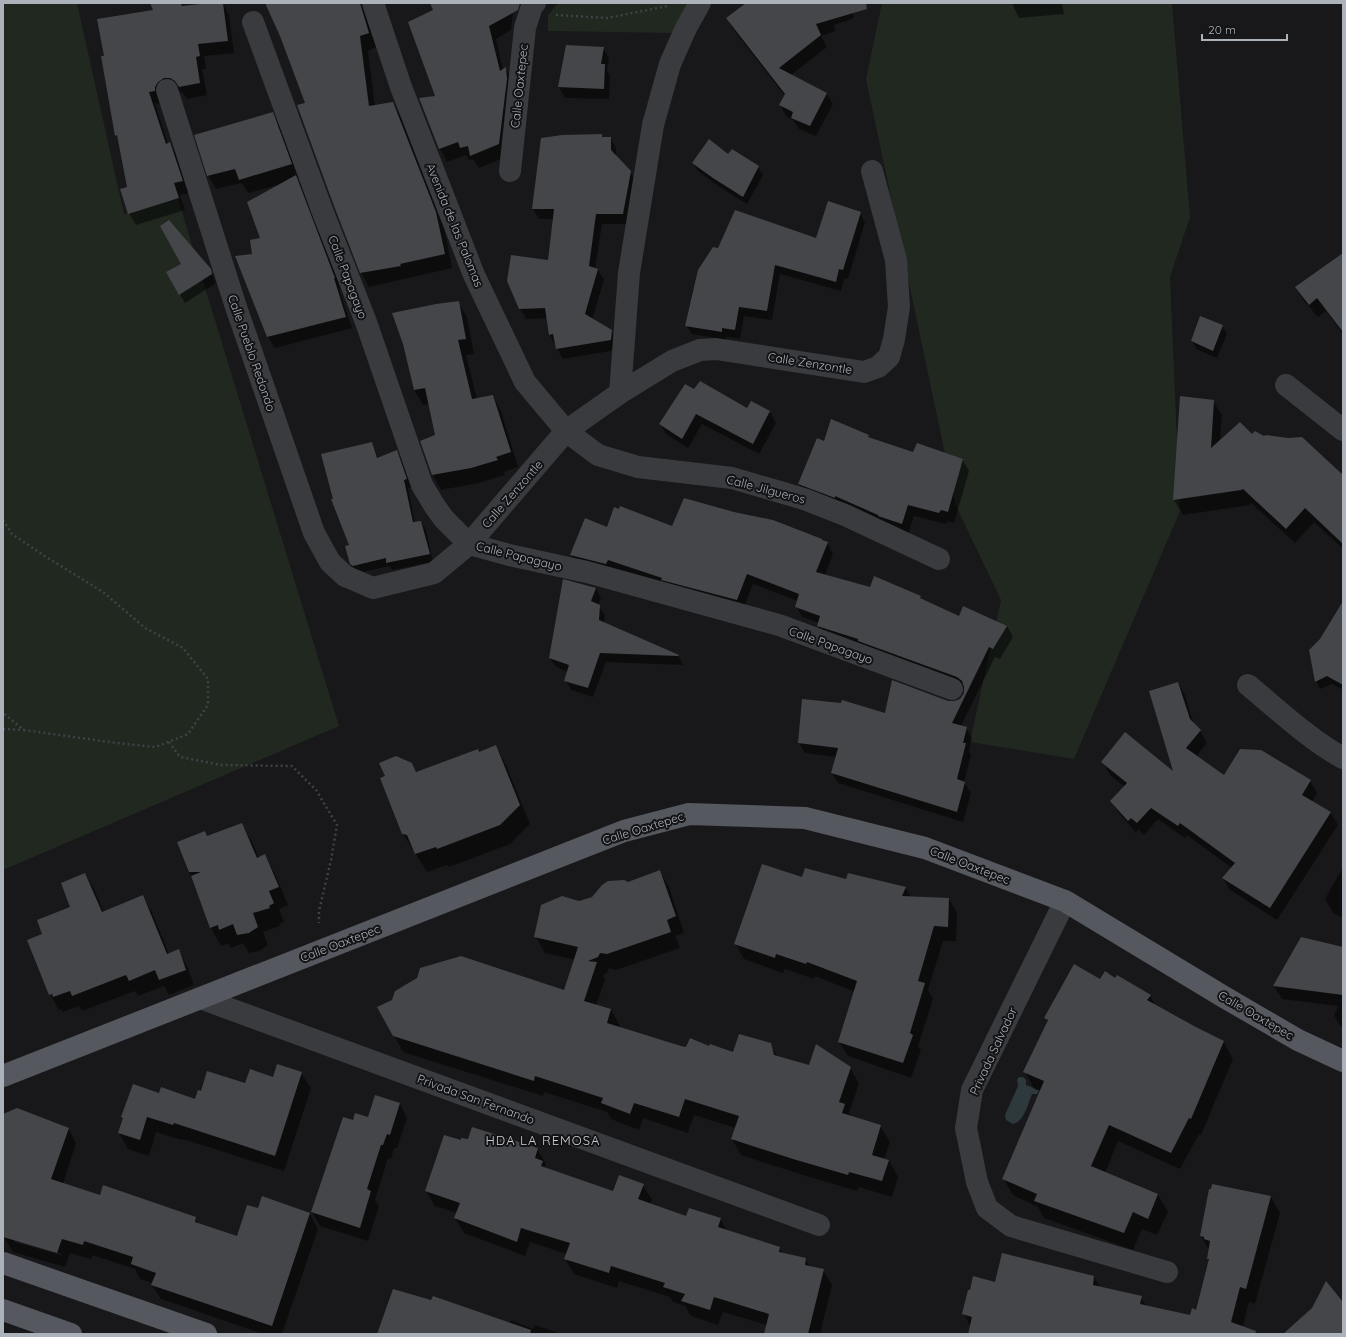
<svg xmlns="http://www.w3.org/2000/svg" width="1346" height="1337" font-family="Quicksand,sans-serif">
  <rect width="100%" height="100%" fill="#18181a"/>
  <path fill="#202820" d="M3,3H77L124,214L178,199L339,726L3,870Z
    M558,3H693L675,33L548,31V15Z
    M882,3H1172L1190,217L1170,277L1180,511L1074,759L970,742L1001,600L956,506L866,79Z"/>
  <path fill="#2e393d" d="M1019,1077H1023L1026,1080V1085L1039,1090L1037,1094H1032C1028,1104 1024,1122 1013,1124L1006,1120L1005,1115L1018,1086L1017,1080Z"/>
  <path fill="#0007" fill-rule="evenodd" d="M151,3H182L184,7L223,3L229,15L234,53L204,56L206,69H202L207,95L187,99L183,93L178,90L161,103L155,104L168,144L170,143L177,156L189,193L180,195L185,210L136,225L129,213L128,188L119,141L116,135L102,57L105,56L155,11Z
    M266,3H362L376,47L368,51L375,106L393,103L401,117L444,227L452,268L369,287L361,273L306,104L280,35Z
    M431,3H509L513,14L511,30L496,39L503,70L506,69L513,81L506,157L479,168L473,159L469,160L466,155L447,162L440,149L420,99L436,97L434,10Z
    M747,3H850L854,18L834,25L836,31L821,36L827,47L791,75L826,93L833,104L816,136L799,129L793,120L786,116L780,105L785,96L733,29L727,18Z
    M1012,3H1062L1064,14L1019,18Z
    M567,46L603,48L609,58L607,70L610,76L609,99L565,98L559,87Z
    M272,114L280,127L299,178H297L302,187L341,289H339L352,328L275,348L268,337L236,257L253,255L262,239L282,184L248,193L242,183L216,189L208,175Z
    M601,135L603,138H610L616,148V157L630,172L636,182L628,224H602L595,269L598,270L604,280L592,320L611,331L617,341V350L563,359L550,335L548,318L526,319L520,309L549,261L554,219H539L533,209Z
    M728,156L758,167L763,175L747,204L718,186L698,171L693,163Z
    M860,213L865,222L848,279L844,278L841,291L780,274L772,320L744,316L740,339L727,337L726,340L692,334L686,325L719,249L816,240Z
    M1343,255V334L1326,311L1318,317L1304,301L1296,288Z
    M183,265L210,269L216,283L185,303L167,273Z
    M458,302L467,317L474,354L466,355L477,399L493,396L501,411L518,467L504,472L505,475L479,483L441,490L433,475L436,436L429,404L423,405L414,390L404,344Z
    M1222,326L1227,334L1217,358L1196,349L1192,341Z
    M695,390L748,409L751,402L770,412L776,423L759,454L702,424L688,448L666,434L660,424Z
    M1181,397L1213,401L1222,415L1220,441L1252,436L1343,477V547L1342,548L1314,522L1295,543L1251,503L1250,505L1183,515L1174,500Z
    M868,436L870,439L914,454L962,459L969,471L954,523L948,521L946,524L914,516L908,535L806,496L799,484L824,442Z
    M371,443L378,458L396,451L401,459L411,487L408,488L415,523L421,522L426,530L433,562L392,570L390,566L357,573L351,563L350,546L334,499Z
    M586,519L608,528L673,527L827,543L833,554L825,575L870,588L920,597L922,600L959,617L1007,626L1013,637L1000,659L995,657L961,726L966,728L972,738L969,751L971,755L964,782L971,793L963,822L838,783L832,773L836,757L805,753L799,743L886,714L947,702H954L960,700L965,693V689L824,636L818,626L819,623L802,617L796,606L798,601L753,584L743,610L577,566L571,555Z
    M596,588L601,598L598,605L605,615L604,623L678,655L683,665L606,662L593,697L571,690L566,681L568,672L556,667L550,658Z
    M1343,618V690L1332,684L1320,689L1316,681Z
    M1178,683L1185,695L1194,725L1200,731L1207,743L1196,757L1224,777L1310,781L1317,793L1312,802L1331,813L1338,825L1277,920L1230,890L1223,878L1232,868L1187,835L1185,838L1158,819L1144,835L1138,829L1136,833L1119,813L1112,801L1125,787L1110,775L1103,762L1175,774Z
    M496,746L506,765L530,824L510,844L449,867L447,865L427,872L403,834L412,763L417,773L479,753Z
    M241,824L252,842L259,858L265,856L275,874L288,905L279,909L284,922L279,924L280,926L263,932L268,945L259,951L249,953L243,943L231,948L228,944L221,946L211,928L189,872L207,837Z
    M1343,867V918L1333,913L1325,899Z
    M660,871L669,887L684,933L675,936L680,948L616,970L609,968L607,973L603,975L605,979L596,1005L611,1010L620,1026L619,1028L681,1047H710L734,1053L770,1044L777,1057L809,1066L850,1067L859,1084L849,1113L852,1117L880,1126L890,1142L884,1159L889,1160L898,1177L892,1197L859,1187L857,1191L803,1175L741,1155L732,1139L736,1128L694,1115L688,1133L643,1118L639,1130L611,1119L607,1112L544,1092L543,1096L403,1052L379,1008L564,991L575,960L545,953L536,937L579,902Z
    M85,874L94,889L104,912L143,897L152,912L169,954L178,951L187,966L194,985L169,995L164,986L138,996L135,991L82,1011L79,1006L63,1012L61,1009L59,1010L50,994L44,934L72,907Z
    M802,878L846,880L905,887L911,897L949,899L957,913L956,941H943L928,990L933,999L918,1046L921,1050L911,1078L848,1056L839,1042L855,992L815,976L814,979L785,969L783,973L744,959L736,944Z
    M1343,948V1030L1334,1016L1338,1006L1282,999L1274,986Z
    M1117,977L1150,996L1156,1006L1224,1042L1233,1059L1201,1135L1199,1134L1180,1169L1118,1141L1105,1173L1158,1195L1168,1212L1157,1235L1142,1229L1133,1250L1044,1218L1038,1207L1013,1195L1003,1178L1040,1091L1034,1089L1025,1072L1048,1022L1045,1018L1100,980H1115Z
    M301,1073L311,1088L284,1171L183,1139L182,1140L156,1132L149,1156L128,1149L119,1133L124,1119L122,1117L160,1094L196,1100L202,1092L246,1085Z
    M400,1104L407,1118L397,1148H394L391,1159L388,1158L375,1200L379,1206L368,1241L320,1226L312,1212L369,1118Z
    M3,1115L68,1128L76,1143L63,1184L100,1197L195,1218L199,1224L238,1237L259,1210L263,1197L310,1214L318,1229L282,1334H263L161,1299L152,1285L153,1283L140,1279L135,1269L92,1255L91,1259L70,1253L65,1267L13,1252L4,1237L3,1229ZM15,1239L62,1254L61,1255L15,1242Z
    M461,1141L537,1149L546,1164L545,1166L547,1170L614,1193L643,1185L652,1200L650,1204L687,1217L720,1219L728,1232L780,1248L783,1254L805,1259L810,1267L823,1270L832,1285L820,1334H765L767,1325L723,1312L718,1325L691,1316L685,1306L673,1302L670,1297L619,1281L617,1288L574,1274L565,1259L567,1254L530,1242L525,1256L464,1233L455,1218L457,1213L435,1206L426,1191Z
    M1213,1185L1271,1197L1280,1213L1255,1304L1249,1302L1241,1334H969L970,1326L964,1314L996,1283L1094,1277L1100,1287L1141,1297L1147,1307L1191,1316L1196,1311L1210,1262L1208,1258L1209,1250L1201,1236Z
    M511,1320L533,1329L535,1325L562,1334H378L509,1324Z"/>
  <path fill="#45464a" d="M150,3H181L182,6L210,3H223L228,41L198,44L200,56L196,57L200,83L179,87L175,81L170,78H164L158,82L155,87V91L149,92L166,144L170,142L183,181L174,183L179,198L128,214L120,189L127,187L117,135L115,136L101,56H104L97,19L153,10Z
    M265,3H360L369,33L360,36L369,106L393,102L436,212L445,254L400,264L401,266L360,273L334,206L297,105L305,103L280,36Z
    M430,3H520L518,10L489,26L500,71L506,67L507,79L499,144L470,156L468,146L460,148L458,142L439,149L419,98L435,96L408,22L433,10Z
    M746,3H866L867,9L816,24L821,35L779,68L827,93L810,126L791,118L793,112L779,105L785,94L726,18Z
    M566,45L604,47L601,64H605L604,89L558,87Z
    M273,112L292,164L239,180L235,169L207,176L194,135Z
    M602,134V137H611V150L631,171L623,214H596L589,266L598,269L585,314L612,330L611,340L556,349L553,334L549,335L545,308L519,309L507,281L511,255L548,260L554,209H532L541,138L562,135Z
    M709,139L728,154L732,149L759,166L743,197L713,178L692,163Z
    M296,175L335,278H334L346,317L267,337L235,256L252,254L250,240L260,238L247,202Z
    M828,201L861,212L843,270L839,269L836,282L775,265L767,311L739,307L735,330L722,328V332L685,326L698,270L713,247L718,248L735,210L816,238Z
    M169,220L211,269L212,274L179,295L166,272L181,264L160,226Z
    M1343,253V332L1317,298L1309,305L1295,287Z
    M459,301L466,339L458,340L472,399L493,395L511,452L496,457L498,460L471,468L432,475L420,441L435,435L425,388L414,390L403,344L392,313L436,304Z
    M1200,316L1223,325L1213,351L1191,341Z
    M700,381L747,408L751,401L770,411L753,444L696,414L682,439L659,424L685,384L694,389Z
    M1180,396L1214,400L1211,448L1240,422L1252,434L1255,431L1264,436L1266,435L1288,438L1302,437L1343,475V544L1305,508L1286,529L1243,489L1241,490L1173,500Z
    M831,419L869,435L868,437L913,452L917,443L963,459L948,512L941,510L939,513L908,505L902,524L878,516V515L835,496V498L798,484L817,438L824,441Z
    M372,442L377,458L397,450L407,479L404,480L413,522L421,521L430,554L386,563V558L353,566L350,564L345,546L349,545L331,499H333L321,454Z
    M684,498L734,512L773,520L822,539V540L828,542L816,572L870,587L874,576L921,596L920,598L959,616L963,606L1007,626L993,649L989,647L952,723L967,727L963,743H966L957,779L965,782L957,812L831,773L838,748L798,743L802,699L841,703L842,700L885,713L892,680L948,701H954L960,699L964,693V687L962,681L957,677L858,641V639L817,626L820,616L795,607L799,594L747,574L737,600L661,580L662,578L608,560L606,564L570,555L585,518L607,527L614,507L619,509L620,506L672,526Z
    M563,579L596,588L591,601L600,605L599,620L679,655L678,656L600,653L588,688L564,681L569,665L549,658Z
    M1343,601V685L1327,676L1315,682L1309,650L1320,639Z
    M1178,682L1190,719L1201,730L1186,748L1224,775L1240,749L1261,750L1311,780L1302,795L1331,812L1270,908L1222,878L1235,863L1180,823L1178,826L1151,808L1137,823L1131,818L1128,821L1110,801L1127,783L1101,762L1125,732L1173,771L1149,691Z
    M496,745L520,805L500,825L437,849L436,847L415,854L407,835L402,834L380,778L385,776L379,763L396,756L412,763L416,772L478,749L479,752Z
    M242,823L257,858L265,854L279,887L269,891L274,903L269,906L270,908L253,913L258,927L249,933L237,935L233,924L219,930L218,925L210,928L191,876L201,872H189L177,842L205,831L207,836Z
    M762,864L802,877L805,868L846,879L848,873L906,887L902,896L949,898L948,927L934,926L918,981L925,983L910,1033L913,1035L903,1063L838,1042L857,981L807,962L806,964L776,954L775,958L734,944Z
    M660,870L676,916L667,920L671,932L607,954L600,953L598,957L588,961L597,962L584,1001L611,1009L607,1023L681,1046L686,1047L690,1038L709,1046L710,1044L733,1052L739,1034L771,1043L774,1055L809,1065L816,1044L851,1067L839,1102L845,1104L842,1113L881,1125L872,1155L889,1160L882,1181L849,1172L848,1175L793,1159L731,1139L739,1116L685,1099L679,1117L634,1103L630,1114L601,1103L603,1098L535,1076L534,1081L393,1036L377,1007L392,1000L395,991L417,978L420,968L461,956L564,990L578,947L534,937L541,905L562,896L579,901L592,897L602,885L608,881L624,880L628,882Z
    M85,873L102,912L143,895L167,954L179,949L186,970L159,980L155,970L129,981L126,975L72,996L70,991L53,997L52,994L49,995L27,940L42,934L37,920L70,907L61,883Z
    M1301,937L1343,947V995L1273,986Z
    M1074,964L1100,979L1105,971L1115,978L1117,975L1151,995L1147,1000L1194,1026L1224,1041L1191,1119L1189,1118L1171,1153L1109,1125L1091,1166L1158,1194L1148,1219L1133,1212L1124,1233L1034,1201L1037,1194L1002,1179L1044,1081L1023,1072L1048,1020L1044,1018Z
    M277,1064L302,1072L275,1156L174,1123L173,1125L147,1117L140,1140L118,1133L123,1118L121,1117L133,1084L159,1093L161,1087L195,1099L198,1090L201,1091L207,1071L245,1083L250,1069L273,1077Z
    M375,1095L400,1103L390,1135L387,1134L383,1145H381L367,1189L371,1191L360,1228L311,1212L343,1117L353,1120L355,1113L368,1117Z
    M17,1108L69,1128L51,1179L100,1195L103,1185L196,1217L195,1222L237,1236L247,1205L258,1208L262,1196L310,1213L272,1326L151,1285L156,1273L131,1264L133,1257L84,1241L83,1245L62,1239L57,1253L3,1237V1114Z
    M472,1127L538,1148L535,1158L543,1161L541,1166L613,1191L619,1175L644,1184L638,1199L686,1216L689,1208L721,1218L718,1227L780,1247L779,1252L806,1258L805,1265L824,1269L808,1334H764L769,1314L714,1297L710,1310L681,1301L685,1294L663,1287L665,1283L611,1266L609,1273L564,1259L570,1243L521,1228L517,1242L454,1218L460,1203L425,1191L444,1135L461,1140V1138L468,1139Z
    M1212,1184L1271,1196L1246,1289L1240,1287L1231,1322L1256,1331L1255,1334H968L972,1317L962,1314L968,1290H970L973,1276L995,1282L1002,1253L1094,1276L1093,1285L1142,1296L1140,1304L1190,1315L1192,1308L1196,1310L1209,1259H1207L1210,1241L1204,1239V1237L1200,1236L1209,1189H1211Z
    M1326,1281L1343,1302V1334H1283L1312,1308Z
    M393,1289L431,1300L433,1296L531,1330L530,1334H377Z"/>
  <g fill="none" stroke-linecap="round" stroke-linejoin="round">
    <path stroke="#3f4246" stroke-width="2.5" stroke-dasharray="2 3" stroke-linecap="butt" d="M556,15L607,18L668,6
      M3,520L12,534L43,555L103,592L145,628L183,648L208,679V705L188,734L156,747L116,743L24,730L3,713
      M3,729L24,730
      M169,742L180,757L221,765L292,766L316,790L337,825L331,860L319,911V923"/>
    <path stroke="#393b3f" stroke-width="22" d="M373,3L401,87L474,275L525,382L566,431L598,455L638,467L732,478L804,499L845,515L939,559
      M253,22L322,210L366,322L422,485L434,505L444,519L469,544L509,555L587,572L779,625L952,689
      M167,90L235,304L314,533L330,562L345,576L373,588L434,573L469,544L566,431L620,393L672,361L700,350L716,349L864,372L878,367L889,357L894,339L899,307L896,260L872,171
      M510,171L525,28L532,6L535,3
      M1286,385L1343,430
      M620,393L629,273L653,125L670,64L686,28L700,3
      M1248,685C1277,709 1310,740 1343,758
      M1065,901L972,1090L966,1128L977,1182L987,1208L1011,1226L1167,1272
      M200,998L819,1225"/>
    <path stroke="#55585e" stroke-width="22" d="M3,1076L624,831L689,814L805,818L925,848L1065,901L1224,997L1298,1040L1343,1061
      M3,1263L206,1334
      M3,1310L71,1334"/>
  </g>
  <g text-anchor="middle" dominant-baseline="central" stroke-width="4" stroke-linejoin="round" paint-order="stroke">
    <g font-size="12" fill="#abb2b9" stroke="#131315">
      <text transform="translate(519 86) rotate(-84)">Calle Oaxtepec</text>
      <text transform="translate(455 225) rotate(68)">Avenida de las Palomas</text>
      <text transform="translate(348 277) rotate(69)">Calle Papagayo</text>
      <text transform="translate(252 353) rotate(71)">Calle Pueblo Redondo</text>
      <text transform="translate(810 363) rotate(9)">Calle Zenzontle</text>
      <text transform="translate(766 489) rotate(15)">Calle Jilgueros</text>
      <text transform="translate(512 494) rotate(-49)">Calle Zenzontle</text>
      <text transform="translate(519 556) rotate(14)">Calle Papagayo</text>
      <text transform="translate(831 645) rotate(20)">Calle Papagayo</text>
      <text transform="translate(643 828) rotate(-17)">Calle Oaxtepec</text>
      <text transform="translate(970 865) rotate(21)">Calle Oaxtepec</text>
      <text transform="translate(340 943) rotate(-21)">Calle Oaxtepec</text>
      <text transform="translate(1256 1015) rotate(30)">Calle Oaxtepec</text>
      <text transform="translate(993 1051) rotate(-65)">Privada Salvador</text>
      <text transform="translate(476 1099) rotate(20)">Privada San Fernando</text>
    </g>
    <g font-size="13" letter-spacing="1" fill="#ccd0d5" stroke="#131315">
      <text x="543" y="1140">HDA LA REMOSA</text>
    </g>
  </g>
  <rect width="1346" height="1337" fill="none" stroke="#abb2b9" stroke-width="8"/>
  <path d="M1202 34v6h85v-6" fill="none" stroke="#abb2b9" stroke-width="2"/>
  <text x="1208" y="34" font-size="12" fill="#abb2b9" stroke="#131315" stroke-width="3" paint-order="stroke">20 m</text>
</svg>
